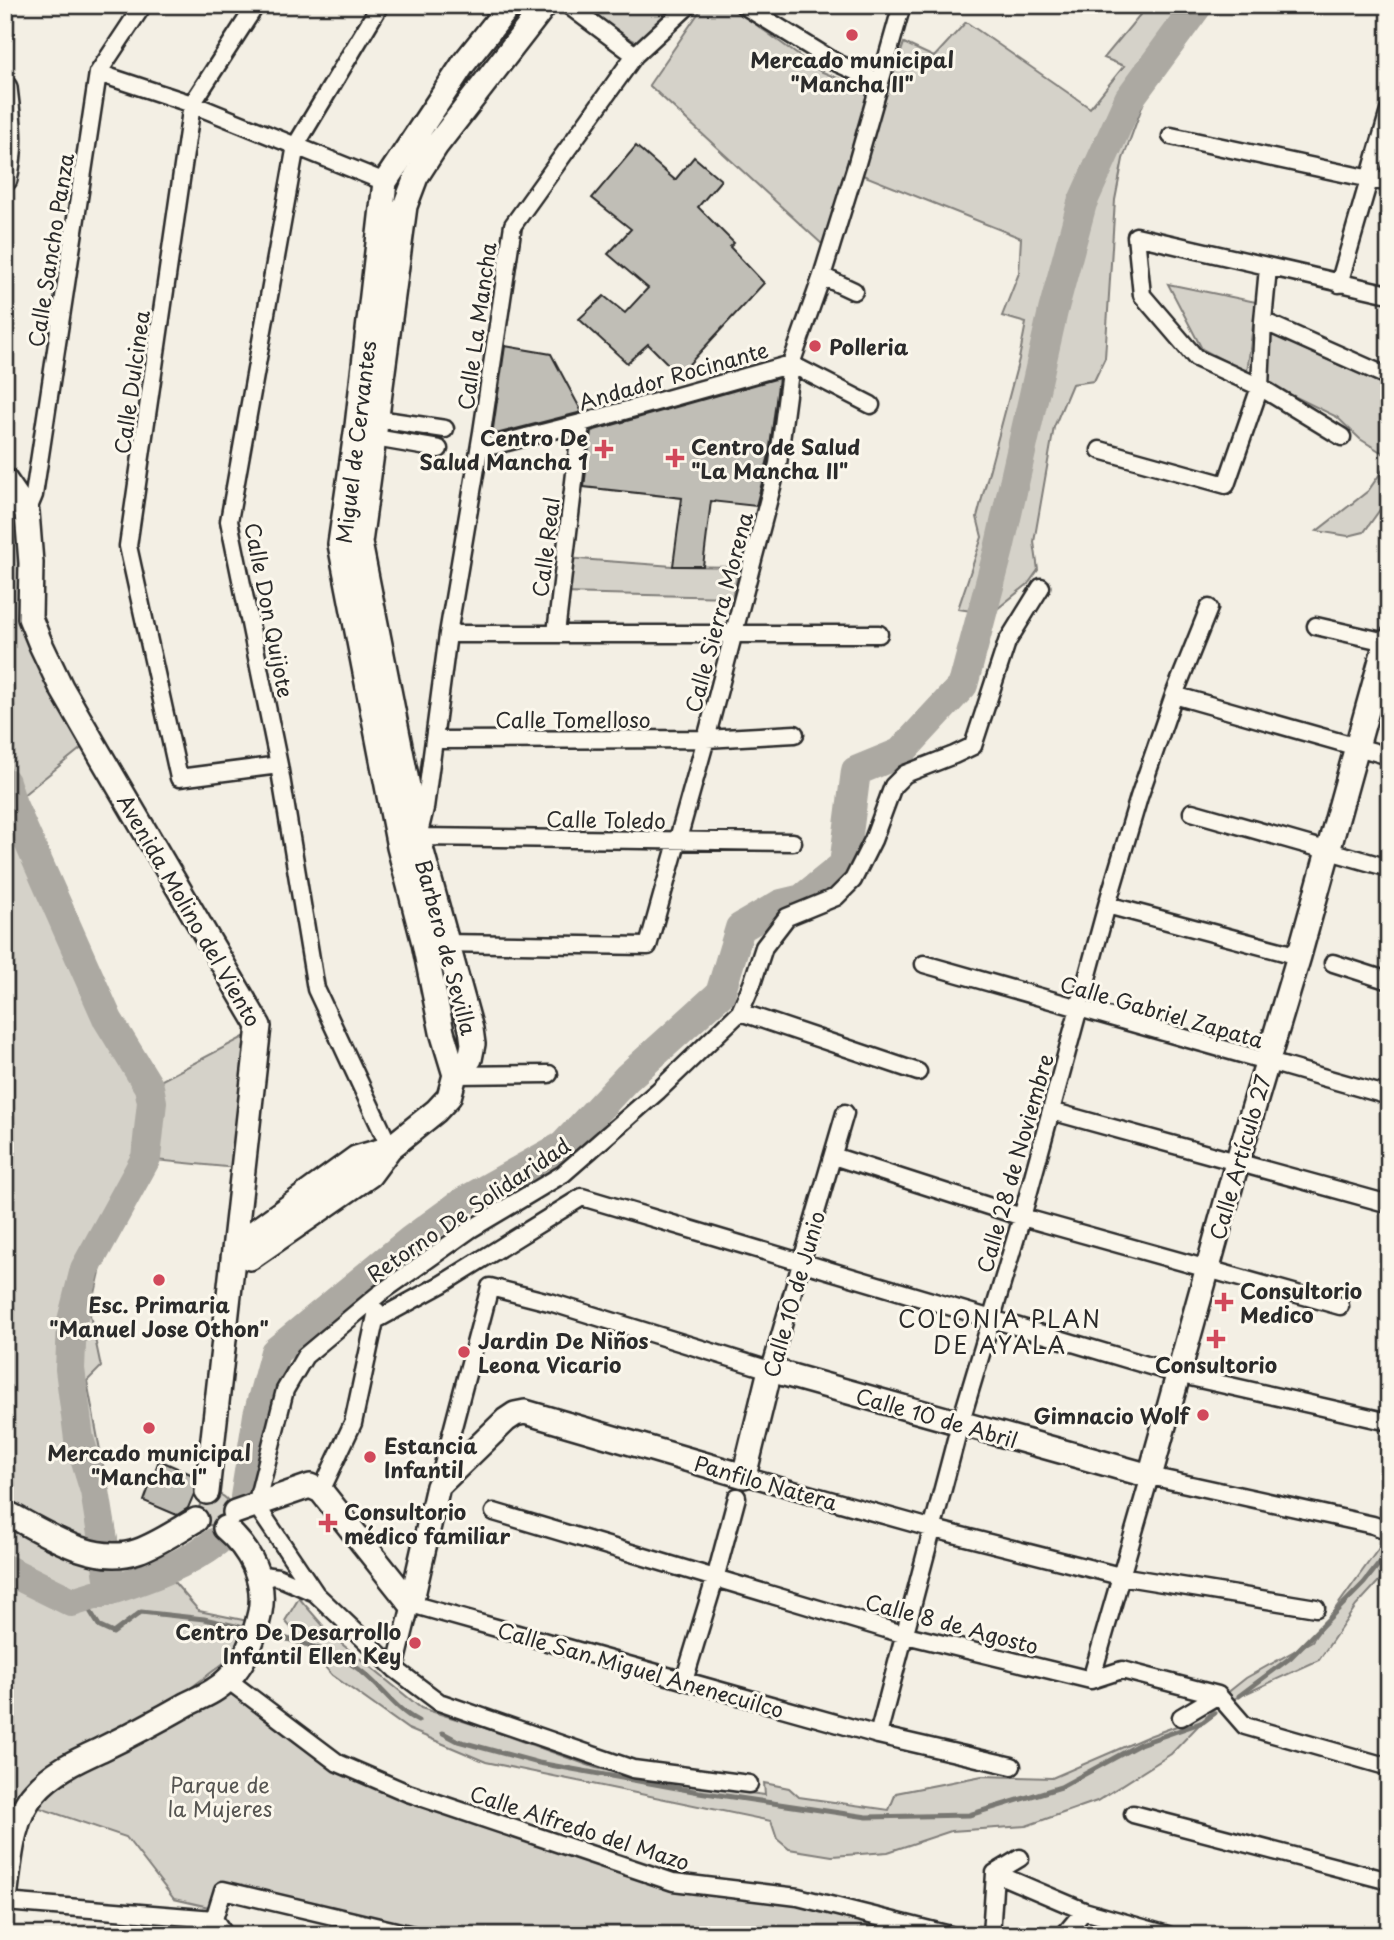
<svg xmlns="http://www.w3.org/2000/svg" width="1394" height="1940" font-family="'Playpen Sans',sans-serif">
  <rect width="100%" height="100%" fill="#f3efe4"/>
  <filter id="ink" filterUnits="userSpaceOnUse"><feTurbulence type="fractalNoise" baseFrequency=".0143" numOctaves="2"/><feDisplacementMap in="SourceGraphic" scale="14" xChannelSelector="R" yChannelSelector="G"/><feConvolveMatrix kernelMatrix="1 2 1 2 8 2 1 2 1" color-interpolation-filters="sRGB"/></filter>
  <g filter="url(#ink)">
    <path fill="#d5d2c9" stroke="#807e7a" stroke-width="2" d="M578,5H659L665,18L637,42L611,30Z
      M704,5H729L820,71L873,92L823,245L649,85Z
      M1148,5H1214L1150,85L1123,159L1115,200L1105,358L1094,381L1072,384L1054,427L1034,542L1038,570L1028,584L991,614L958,609L982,537L977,517L1019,359L1026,323L1002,316L1019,273L1021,238L860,174L904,43L934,57L966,22L1090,108L1124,66L1104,58Z
      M1168,284L1256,302L1247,373L1202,349Z
      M1268,333L1389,387V457L1360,439L1337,417L1265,382Z
      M1389,461V497L1364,532L1348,536L1317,531L1368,491Z
      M5,493L20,518L24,627L84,746L12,804L106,1016L149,1087L253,1032L236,1168L145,1159L106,1246L90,1315L101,1367L87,1381L117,1540L103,1541L107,1567L156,1561L199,1611L248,1621L229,1659L159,1712L14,1816L5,1811Z
      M565,558L673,566L740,567L732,597L561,593Z
      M199 1510a16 16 0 1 1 32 0a16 16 0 1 1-32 0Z
      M1389,1534V1570L1356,1606L1319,1660L1216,1707L1171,1754L1097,1801L1026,1826L951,1831L888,1852L832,1856L789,1849L777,1839L771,1821L486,1762L408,1729L332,1675L285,1621L299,1598L332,1636L421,1708L482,1727L596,1768L681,1784L765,1795L764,1783L789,1788L799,1797L889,1810L896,1793L982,1776L1052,1778L1149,1736L1193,1720L1246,1678L1312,1641Z
      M227,1691L326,1760L577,1853L928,1935H442L217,1886L209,1907L174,1899L126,1837L25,1803L58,1778Z"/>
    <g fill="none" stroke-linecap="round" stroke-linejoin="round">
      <path stroke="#787772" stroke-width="5" d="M82,1598L100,1627L113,1633L141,1612L204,1619L240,1627
        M268,1634C296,1641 327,1649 351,1664C377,1679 392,1708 418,1721
        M1239,1696L1290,1658L1364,1583L1389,1551
        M443,1733L458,1741L539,1763L699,1792L867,1817L969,1815L1061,1787L1140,1744L1203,1722L1215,1713"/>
      <path stroke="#aca9a2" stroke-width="30" d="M5,782L12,804L108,1020L149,1087L152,1102L146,1158L85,1269L72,1321L70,1369L79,1439L95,1491L111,1590L72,1602L5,1569
        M245,1497L258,1415L275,1352L411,1240L463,1202L563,1146L627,1078L720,994L740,928L781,904L802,899L844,865L856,771L900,753L963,685L999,549L1053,311L1082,203L1129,99L1198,5
        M111,1590C148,1578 185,1565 217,1541"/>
    </g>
    <path fill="#c0beb6" stroke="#2b2b2b" stroke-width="2" d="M636,146L675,180L694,157L721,180L698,207L734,243L730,247L764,283L679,375L648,344L627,363L579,319L604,296L625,313L648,288L608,254L631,229L592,198Z
      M505,346L551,354L582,412L492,435Z
      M779,378L769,455L756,506L711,501L703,566H673L682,498L584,487L591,431Z
      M159,1460L195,1476L194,1494L188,1508L177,1515L144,1501Z"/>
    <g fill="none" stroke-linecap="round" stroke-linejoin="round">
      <defs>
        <path id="street" d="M256,5L192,104L128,546L179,778L279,765
          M380,5L296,145L229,521L279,765L316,989L390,1148
          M568,5L635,55
          M689,5L635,55L513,225L482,432L448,634L425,808L418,837L793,842
          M743,5L835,62L879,82
          M98,73L192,104L385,182
          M1171,136L1389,183
          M822,276L854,291
          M1339,284L1389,111
          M1263,321L1389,377
          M378,419L445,429
          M1342,437L1260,387L1196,358L1142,295L1136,236L1389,294
          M375,438L439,449
          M480,449L581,423L791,364L871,405
          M1100,450L1226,485L1260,387L1263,321L1268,268
          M27,512L34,495L98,73L143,5
          M1316,626L1386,642L1389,635
          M556,633L581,423
          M448,634H879
          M1174,695L1389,756
          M435,740L706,739L795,734
          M1192,812L1389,868
          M1107,905L1299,956
          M440,943L648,946L706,739L778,464L791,364L822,276L857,163L902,5
          M1333,963L1389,981
          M924,964L1389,1096
          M740,1012L918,1072
          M455,1075L549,1074
          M1051,1111L1389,1204
          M833,1156L1022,1217L1340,1306
          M376,1320L442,1284L582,1197L1177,1374L1389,1422
          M744,1476L934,1529L1120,1576L1316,1608
          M438,1484L490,1287L553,1303L770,1370L845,1113
          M321,1491L353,1423L377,1311
          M494,1512L906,1635L1091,1680L1122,1670L1218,1695L1245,1726L1389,1767
          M256,1574L278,1577L313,1592
          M395,1669L411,1604L878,1735L1012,1766
          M228,1680L338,1763L408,1793L673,1882L798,1897L950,1935
          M1091,1680L1150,1476L1373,1525L1389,1531
          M684,1681L715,1579L737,1497
          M1181,1717L1218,1695
          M878,1735L960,1424L1022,1217L1107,905L1139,797L1174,695L1209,608
          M749,1784L633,1769L439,1702L395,1669L316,1594L256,1505L285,1390L305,1356L379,1294L471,1229L563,1174L658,1091L740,1012L752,984L764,947L787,917L836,897L853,880L873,840L893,786L905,774L954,755L973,746L1007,642L1041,587
          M1133,1814L1389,1881
          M995,1873L1084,1911L1168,1935
          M5,1902L214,1919
          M214,1919L223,1890L413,1935
          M214,1919L225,1935
          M991,1935L995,1873L1020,1858
          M1064,1935L1084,1911"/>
        <path id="secondary" d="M5,88C9,122 13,145 5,179
          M5,480L27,512L31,563L30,618L41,645L61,687L99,753L259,1026L207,1492
          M455,1075L442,1032L424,943L399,847L340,544L357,426L385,182L464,63L510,5
          M235,1246L356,1158L390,1148
          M250,1258L370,1175L390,1148L436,1111L449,1097L455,1075L470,1059L473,1044L471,1029L418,837L360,543L405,206L416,177L436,146L545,5
          M5,1512C44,1532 93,1567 138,1551C158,1544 178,1530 196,1520
          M235,1512L310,1486L321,1491L411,1604
          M411,1604L438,1486L506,1420L515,1414L525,1412L744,1476L770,1370L1150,1476L1237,1163L1299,956L1386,642H1389
          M5,1898C10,1864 11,1818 35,1792C53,1771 78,1760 102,1749C131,1735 159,1720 187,1704C201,1697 217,1691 228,1679C245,1663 255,1635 260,1612C266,1580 250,1549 225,1528"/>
      </defs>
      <use href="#street" stroke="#2b2b2b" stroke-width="21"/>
      <use href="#secondary" stroke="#2b2b2b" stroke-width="28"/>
      <use href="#street" stroke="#fbf7ec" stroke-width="16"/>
      <use href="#secondary" stroke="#fbf7ec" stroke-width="23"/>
    </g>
  </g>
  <g fill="#d1495b" stroke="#fbf7ec" stroke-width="2.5">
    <circle cx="852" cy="35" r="7"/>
    <circle cx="815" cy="346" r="7"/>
    <path d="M600.5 438.5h7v7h7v7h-7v7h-7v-7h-7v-7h7z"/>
    <path d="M671.5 447.5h7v7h7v7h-7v7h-7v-7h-7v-7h7z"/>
    <circle cx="159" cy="1280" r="7"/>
    <path d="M1220.5 1291.5h7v7h7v7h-7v7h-7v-7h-7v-7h7z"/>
    <path d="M1212.5 1328.5h7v7h7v7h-7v7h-7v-7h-7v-7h7z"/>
    <circle cx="464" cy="1352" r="7"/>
    <circle cx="1203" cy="1415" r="7"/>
    <circle cx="149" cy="1428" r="7"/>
    <circle cx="370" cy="1457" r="7"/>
    <path d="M324.5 1512.5h7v7h7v7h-7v7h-7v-7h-7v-7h7z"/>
    <circle cx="415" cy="1643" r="7"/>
  </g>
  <g text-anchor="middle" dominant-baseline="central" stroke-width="6" stroke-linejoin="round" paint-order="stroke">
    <g font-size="21" font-weight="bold" fill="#2b2b2b" stroke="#fbf7ec" text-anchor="start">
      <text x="852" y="59" text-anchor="middle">Mercado municipal<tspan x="852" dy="24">"Mancha II"</tspan></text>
      <text x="829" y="346">Polleria</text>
      <text x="588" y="437" text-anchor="end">Centro De<tspan x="588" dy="24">Salud Mancha 1</tspan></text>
      <text x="691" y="446">Centro de Salud<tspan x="691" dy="24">"La Mancha II"</tspan></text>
      <text x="1240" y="1290">Consultorio<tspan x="1240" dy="24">Medico</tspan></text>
      <text x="159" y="1304" text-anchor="middle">Esc. Primaria<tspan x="159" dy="24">"Manuel Jose Othon"</tspan></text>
      <text x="478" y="1340">Jardin De Niños<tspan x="478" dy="24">Leona Vicario</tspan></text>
      <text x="1216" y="1364" text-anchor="middle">Consultorio</text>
      <text x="1189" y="1415" text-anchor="end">Gimnacio Wolf</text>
      <text x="384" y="1445">Estancia<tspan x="384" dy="24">Infantil</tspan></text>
      <text x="149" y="1452" text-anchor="middle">Mercado municipal<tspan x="149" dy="24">"Mancha I"</tspan></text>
      <text x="344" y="1511">Consultorio<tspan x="344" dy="24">médico familiar</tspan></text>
      <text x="401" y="1631" text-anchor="end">Centro De Desarrollo<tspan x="401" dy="24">Infantil Ellen Key</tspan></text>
    </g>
    <g font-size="21" fill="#2b2b2b" stroke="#fbf7ec">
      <text transform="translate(50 250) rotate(-81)">Calle Sancho Panza</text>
      <text transform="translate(476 326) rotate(-82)">Calle La Mancha</text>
      <text transform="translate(673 375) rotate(-16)">Andador Rocinante</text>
      <text transform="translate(131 382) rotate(-82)">Calle Dulcinea</text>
      <text transform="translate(355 442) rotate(-83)">Miguel de Cervantes</text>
      <text transform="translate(545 547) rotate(-83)">Calle Real</text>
      <text transform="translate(270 610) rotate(79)">Calle Don Quijote</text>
      <text transform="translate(718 612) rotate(-75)">Calle Sierra Morena</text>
      <text x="573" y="719">Calle Tomelloso</text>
      <text transform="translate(606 819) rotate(1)">Calle Toledo</text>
      <text transform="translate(190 910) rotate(60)">Avenida Molino del Viento</text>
      <text transform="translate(447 947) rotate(75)">Barbero de Sevilla</text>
      <text transform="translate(1162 1011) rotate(16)">Calle Gabriel Zapata</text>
      <text transform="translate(1239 1157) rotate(-74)">Calle Artículo 27</text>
      <text transform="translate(1014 1163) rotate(-74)">Calle 28 de Noviembre</text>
      <text transform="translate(468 1209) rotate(-34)">Retorno De Solidaridad</text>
      <text transform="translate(793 1294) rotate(-74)">Calle 10 de Junio</text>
      <text transform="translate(937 1417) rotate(16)">Calle 10 de Abril</text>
      <text transform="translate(766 1482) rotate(16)">Panfilo Natera</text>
      <text transform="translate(952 1623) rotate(15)">Calle 8 de Agosto</text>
      <text transform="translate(641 1669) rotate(16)">Calle San Miguel Anenecuilco</text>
      <text transform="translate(580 1827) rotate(18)">Calle Alfredo del Mazo</text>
    </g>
    <g font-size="21" fill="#565552" stroke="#fbf7ec">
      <text x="220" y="1784">Parque de<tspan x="220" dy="24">la Mujeres</tspan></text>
    </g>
    <g font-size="23" letter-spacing="2" fill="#2b2b2b" stroke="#fbf7ec">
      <text x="1000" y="1318">COLONIA PLAN<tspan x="1000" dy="26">DE AYALA</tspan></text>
    </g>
  </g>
  <rect width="1394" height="1940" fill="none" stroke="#fbf7ec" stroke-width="28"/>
  <rect x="14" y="14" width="1366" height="1912" fill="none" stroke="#2b2b2b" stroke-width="2.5" filter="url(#ink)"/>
</svg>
